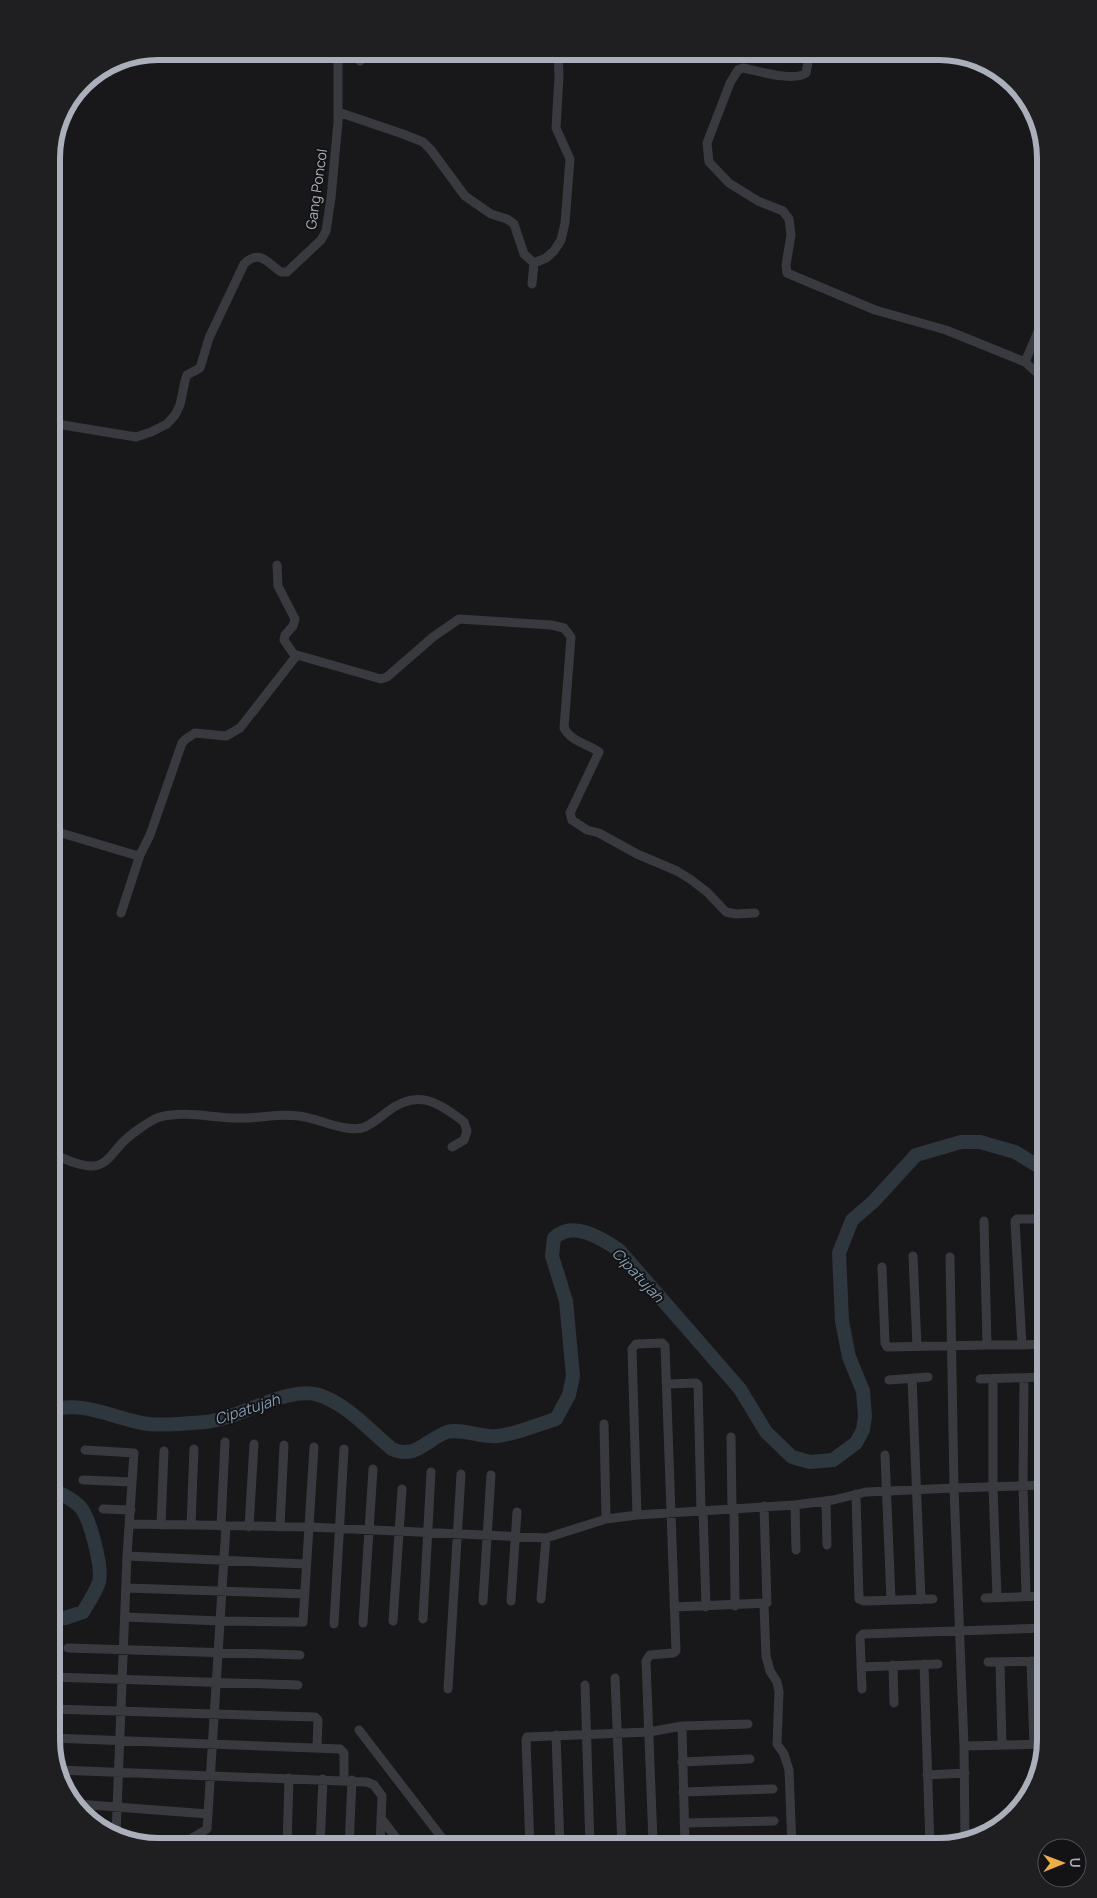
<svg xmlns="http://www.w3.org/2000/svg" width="1097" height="1898" font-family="Manrope,sans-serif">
  <rect width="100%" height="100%" fill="#18181a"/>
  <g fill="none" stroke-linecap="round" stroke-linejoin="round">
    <path stroke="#2e373d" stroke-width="14" d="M51,1411C82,1399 117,1420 148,1424C165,1426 188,1423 205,1422C240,1419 287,1385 319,1395C347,1404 370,1431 392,1449C415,1460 427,1439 447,1432C461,1428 482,1438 497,1436C513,1435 539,1424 556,1419L569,1395L573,1376L566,1301L552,1256L554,1238C573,1220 601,1238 619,1250L740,1389L766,1432L792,1457L810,1462L833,1460L856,1443L863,1430L865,1416L863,1391L849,1357L842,1321L839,1253L852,1220L873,1202L916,1155L961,1142H980L1015,1152L1046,1171
      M51,1618H65L83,1612C88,1603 96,1592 99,1582C103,1568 90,1519 81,1508C74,1499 61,1494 51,1489"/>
    <path stroke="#393a3f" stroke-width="9" d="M353,51L355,57L360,61
      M810,51L806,73C794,82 758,71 743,68L738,70L730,83L707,143L709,162L729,183L758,201L783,211L789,219L791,235L786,265L787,273L875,310L946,330L1025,362L1046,313
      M338,112L403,134L423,142L431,150L465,196L491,214L507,219L514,224L524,254L534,263
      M1042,141L1046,165
      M534,263L546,258L554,251L561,240L565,223L570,159L556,128L559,76L558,51
      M532,284L534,263
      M1025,362L1046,381
      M51,423L136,437L151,432L167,424L175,415L180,405L185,381L187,375L200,368L209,338L244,264C260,248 268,264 281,272H287L321,240L326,231L331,198L338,122V51
      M277,565L278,586L295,619L293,626L285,635L284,640L295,656
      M51,830L135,855H140L150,835L182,743L186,739L195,733L226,736L240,728L297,655L381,679L387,677L433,637L459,619L551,625L564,628L571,637L564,728C572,742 586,743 599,752L570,813L572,820L587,830L599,833L637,854L677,871L690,879L707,892L726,912L736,914L755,913
      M121,913L140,855
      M51,1153C63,1158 78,1166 91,1166C106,1167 113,1152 123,1142C130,1135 150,1120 160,1117C187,1110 215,1119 243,1118C264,1118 277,1113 299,1116C318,1118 343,1132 362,1128C370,1126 380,1117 387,1112C417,1088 438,1102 464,1122L467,1131L464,1140L452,1147
      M913,1256L917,1346
      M950,1257L954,1488L1046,1485
      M882,1267L885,1343L887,1347L987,1345L984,1221
      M987,1345H1022L1015,1221L1017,1219H1043L1045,1222L1046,1232
      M1022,1345L1046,1344
      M912,1378L921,1600
      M1024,1378L1023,1486L1026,1596
      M980,1379L1046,1377
      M993,1379V1487L997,1597
      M889,1380L928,1377
      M667,1384L696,1383L698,1385L701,1510
      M604,1424L606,1519
      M731,1437L732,1508
      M85,1450L134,1453L127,1556L116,1835
      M885,1455L891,1600
      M83,1480L132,1482
      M856,1494L859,1599L864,1601L933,1599
      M826,1501L827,1545
      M795,1505L796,1550
      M734,1508L735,1606
      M103,1509L131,1510
      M703,1510L706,1607
      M637,1515L632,1349L636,1344L662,1343L665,1346L676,1651L673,1653L650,1655L646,1661L653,1842
      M130,1524L309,1527L546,1538L606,1519L637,1515L795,1505L833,1500L866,1492L954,1488L964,1746L965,1841
      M161,1525L164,1451
      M191,1525L194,1449
      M221,1526L225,1442
      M249,1527L254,1444
      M280,1527L284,1445
      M127,1556L306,1564
      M126,1588L305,1594
      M985,1598L1046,1596
      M541,1599L546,1538
      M483,1601L491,1475
      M511,1601L517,1512
      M764,1605L766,1656L770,1671L777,1682L779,1692L777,1744L784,1754L789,1770L792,1847
      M674,1607L767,1603L764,1506
      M125,1617L220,1621L303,1622L314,1447
      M423,1619L431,1472
      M393,1621L402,1489
      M363,1623L373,1469
      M334,1624L344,1449
      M68,1648L300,1655
      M1031,1661L1034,1744
      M988,1662L1046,1661
      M1000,1662L1002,1745
      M924,1664L930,1847
      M893,1665L894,1703
      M861,1667L938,1664
      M51,1677L298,1685
      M615,1678L622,1847
      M585,1685L590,1847
      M448,1689L461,1474
      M862,1689L860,1637L863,1634L1046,1628
      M51,1709L315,1717L318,1720L317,1747
      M682,1726L685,1846
      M359,1730L449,1847
      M556,1735L560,1847
      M51,1738L340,1749L344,1753V1780
      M964,1746L1045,1744
      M682,1762L750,1759
      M58,1770L367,1782L374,1785L382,1796L380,1847
      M927,1775L965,1773
      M683,1792L773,1789
      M77,1804L208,1814L226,1526
      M381,1818L403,1847
      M684,1823L774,1821
      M965,1835L988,1834
      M132,1840L184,1843L207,1829L208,1814
      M287,1847L289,1778
      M320,1847L323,1779
      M349,1847L352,1780
      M530,1847L526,1740L527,1737L649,1732L682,1726L748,1724
      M554,1847L685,1841"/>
  </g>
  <g text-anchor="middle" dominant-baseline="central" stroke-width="4" stroke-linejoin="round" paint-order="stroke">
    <g font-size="14" fill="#abafb9" stroke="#131315">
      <text transform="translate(316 189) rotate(-82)">Gang Poncol</text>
    </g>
    <g font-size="15" font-style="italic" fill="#839db2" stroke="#131315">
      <text transform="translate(638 1275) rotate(47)">Cipatujah</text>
      <text transform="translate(247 1409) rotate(-18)">Cipatujah</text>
    </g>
  </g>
  <path d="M0 0H1097V1898H0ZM158 60H939A98 98 0 0 1 1037 158V1740A98 98 0 0 1 939 1838H158A98 98 0 0 1 60 1740V158A98 98 0 0 1 158 60Z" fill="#1f1f22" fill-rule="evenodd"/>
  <path fill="none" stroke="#abafb9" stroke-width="6" d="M158 60H939A98 98 0 0 1 1037 158V1740A98 98 0 0 1 939 1838H158A98 98 0 0 1 60 1740V158A98 98 0 0 1 158 60Z"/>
  <g transform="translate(1062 1863) rotate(89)"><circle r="24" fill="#131315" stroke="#505157"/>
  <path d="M0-4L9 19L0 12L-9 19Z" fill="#ebae3f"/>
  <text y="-8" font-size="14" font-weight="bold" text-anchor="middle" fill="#abafb9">U</text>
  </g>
</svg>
